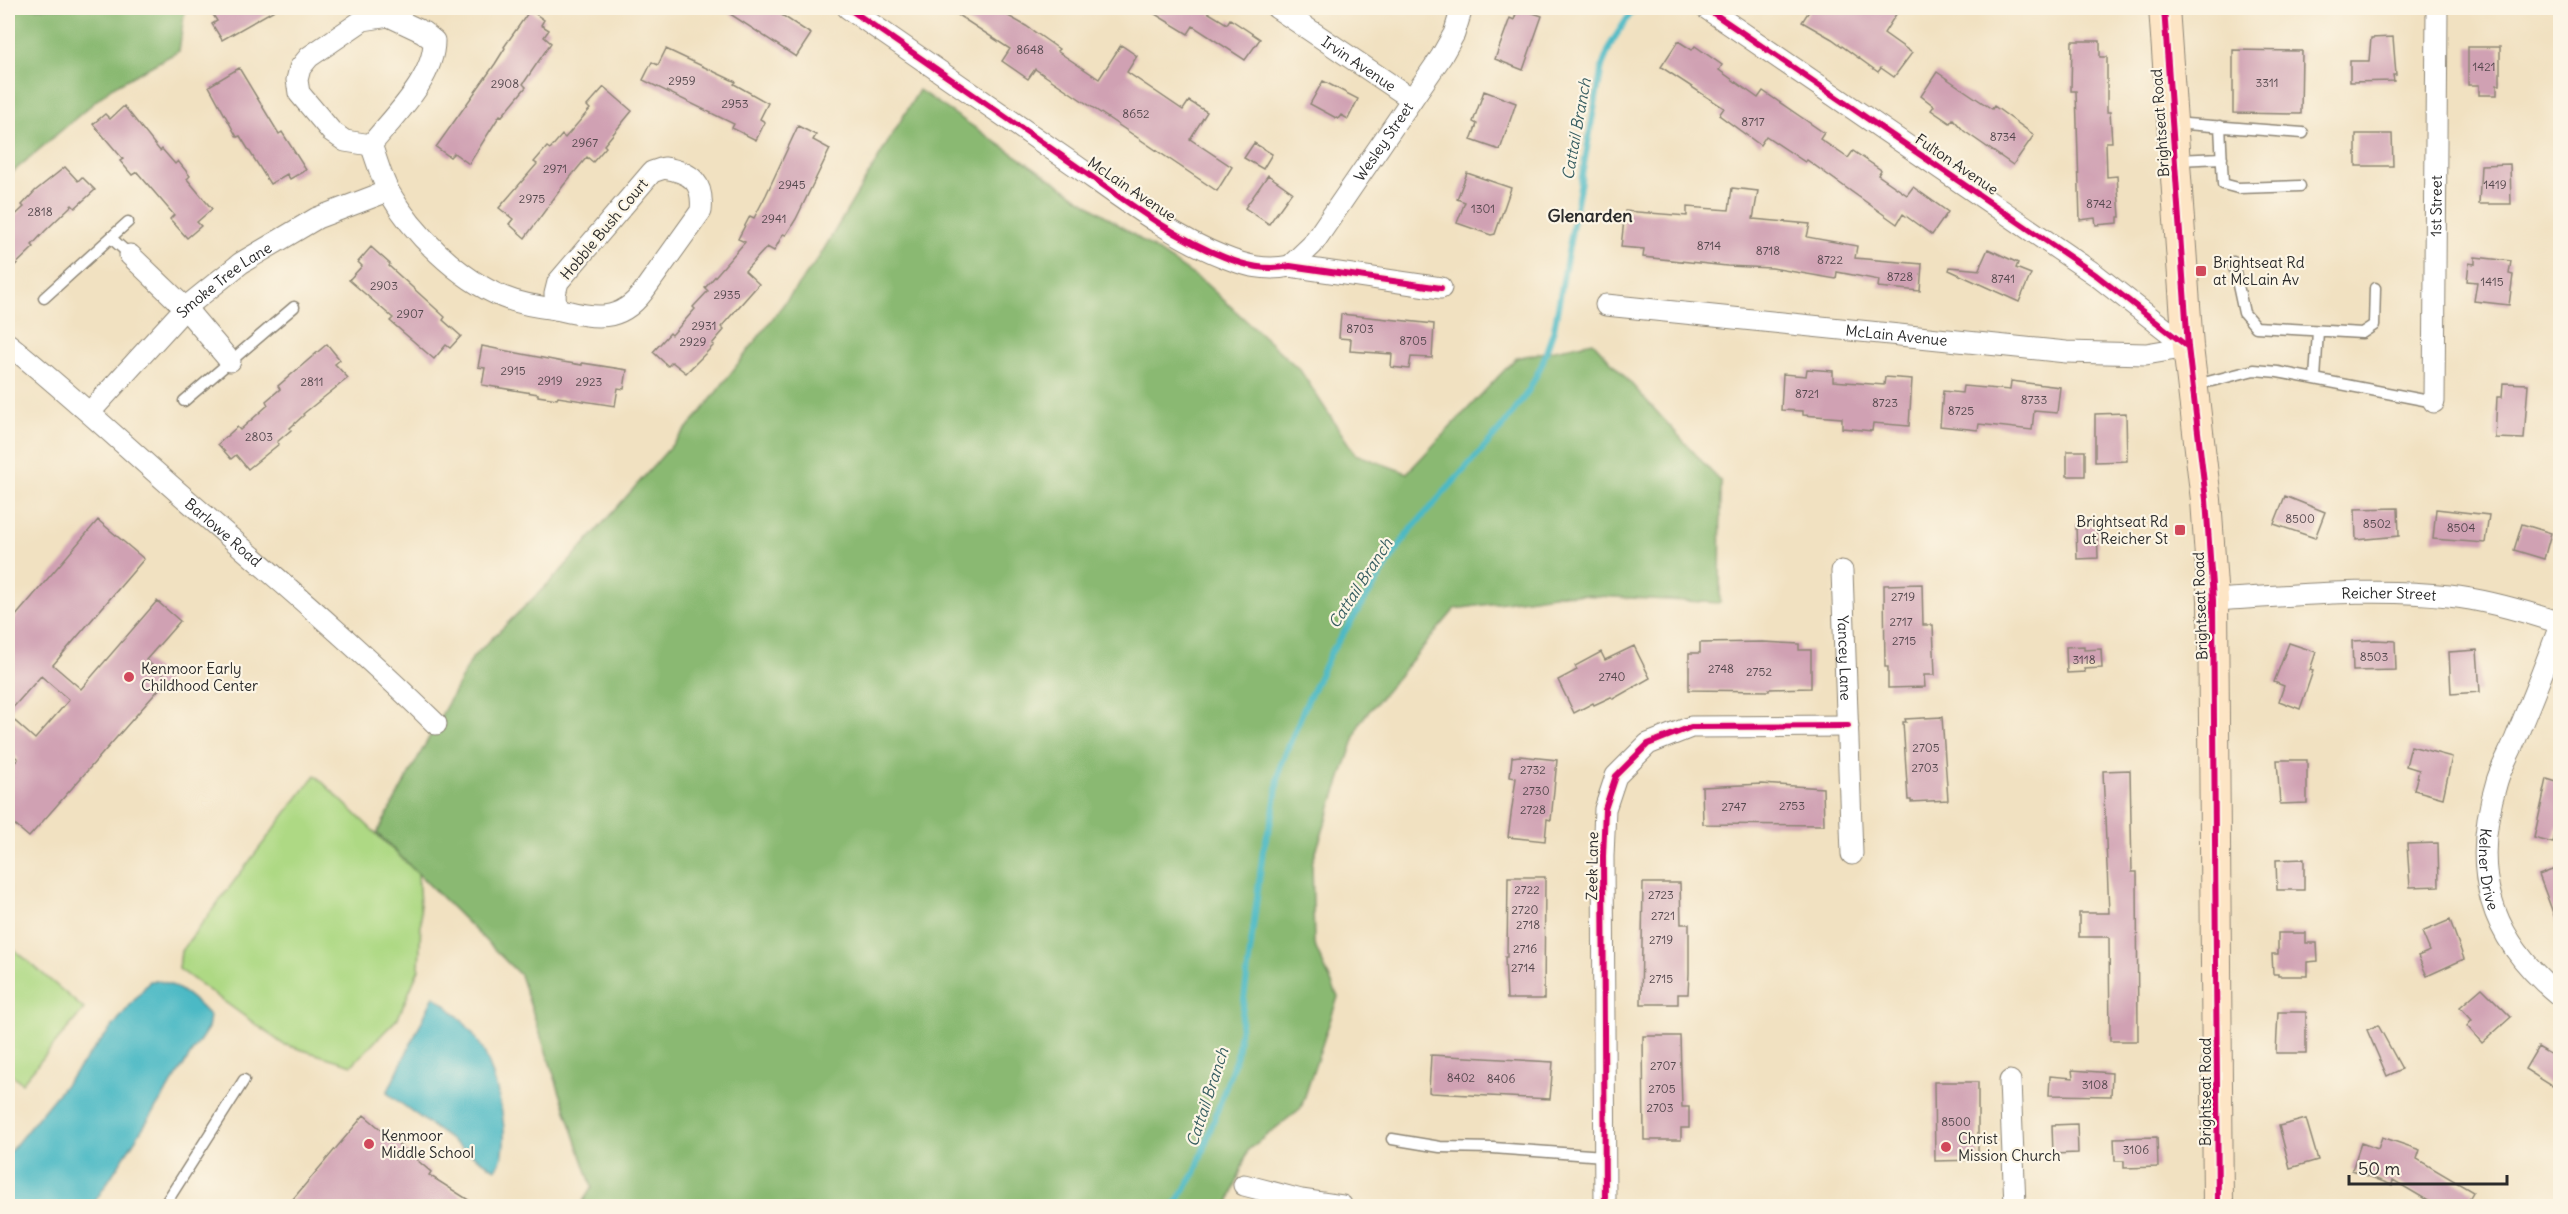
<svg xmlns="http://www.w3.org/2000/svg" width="2568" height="1214" font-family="Delius,sans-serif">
  <rect width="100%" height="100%" fill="#fcf5e5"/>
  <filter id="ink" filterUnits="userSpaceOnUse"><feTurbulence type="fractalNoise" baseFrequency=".0167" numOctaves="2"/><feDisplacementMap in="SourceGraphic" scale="12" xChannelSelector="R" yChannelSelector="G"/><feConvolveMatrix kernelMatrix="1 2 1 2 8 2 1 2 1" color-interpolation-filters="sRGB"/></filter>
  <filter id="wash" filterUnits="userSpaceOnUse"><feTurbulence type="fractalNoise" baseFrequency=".008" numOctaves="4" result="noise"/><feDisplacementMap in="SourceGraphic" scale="24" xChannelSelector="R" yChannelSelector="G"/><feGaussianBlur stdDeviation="1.35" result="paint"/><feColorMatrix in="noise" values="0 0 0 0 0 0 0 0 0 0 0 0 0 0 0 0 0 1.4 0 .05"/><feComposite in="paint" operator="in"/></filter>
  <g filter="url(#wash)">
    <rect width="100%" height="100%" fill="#f1e1c1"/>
    <path fill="#aed984" stroke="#6c8258" stroke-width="1.5" d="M315,775L418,874L421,921L419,969L398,1018L352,1065L283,1044L179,969L181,951Z
      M8,944L84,1009L22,1083L8,1071Z"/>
    <path fill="#8ab972" stroke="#5a724e" stroke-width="1.5" d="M8,8H185L179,51L111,88L8,176Z
      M919,90L1205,283L1300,370L1355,454L1407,473L1516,358L1593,342L1721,482L1720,603L1561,594L1455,609L1360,722L1312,863L1314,944L1338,997L1301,1108L1248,1150L1228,1206H580L592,1187L520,975L377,833L473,657L559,573L702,411L818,259Z"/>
    <path fill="#4bb9c5" stroke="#3b7278" stroke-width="1.5" d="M150,981C172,978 197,1002 210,1016L208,1028L92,1206H8V1154Z
      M434,996C452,1009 469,1025 481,1046C494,1069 517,1147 495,1169L463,1149L387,1093Z"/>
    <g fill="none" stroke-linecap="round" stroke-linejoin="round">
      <path stroke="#4bb9c5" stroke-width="6" d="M1174,1206L1195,1173L1237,1055L1263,850L1273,814L1280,767L1306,704L1330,654L1408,533L1503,426L1529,390L1542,364L1554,329L1602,66L1612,42L1634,8"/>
    </g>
    <g id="blocks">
      <path fill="#d0a1b3" d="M209,8H278L222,40L212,24L217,21Z
        M721,8H771L811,34L796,57Z
        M947,8H994L1026,26L1059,49L1057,51L1099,79L1121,45L1137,56L1127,72L1183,110L1189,101L1207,112L1190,139L1232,167L1217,191L1035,69L1028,79L1002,61L1010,49Z
        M1145,8H1205L1204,10L1227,24L1230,19L1260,39L1245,60L1193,26L1188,34Z
        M1518,8L1542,16L1523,70L1495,59L1510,18L1514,20Z
        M1811,8H1900L1884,33L1912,53L1894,77L1881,68L1878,72L1832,39L1802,22Z
        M530,10L544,20L541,25L549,30L544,37L551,43L523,84L526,87L502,116L500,115L469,164L454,153L450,157L436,147L495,64L505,48L504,47Z
        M2393,37L2396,75H2393L2394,81L2350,82V61H2369L2371,38Z
        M1678,41L1692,50L1695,46L1722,65L1719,70L1758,98L1763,91L1801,117L1824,133L1820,139L1848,158L1853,151L1881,170L1878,175L1907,195L1913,187L1948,212L1932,235L1903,214L1897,224L1807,160L1805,162L1766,136L1760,145L1719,115L1724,108L1661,67Z
        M2072,41H2100V57H2107V112H2110L2112,142H2106L2107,177L2117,176L2120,217H2118V223L2096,225L2095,218L2080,220L2076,91H2071Z
        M2468,47H2500V85H2497V95H2479V85H2468Z
        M666,49L736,82L734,84L768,103L760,119L765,122L756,140L732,128L734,124L643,80L652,62L658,65Z
        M2233,50L2302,51L2301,114L2233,113Z
        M239,68L279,134L282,132L306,170L290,179L287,174L270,184L240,136L237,137L209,86Z
        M1937,72L1992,109L1994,106L2034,135L2013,165L1964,131L1953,119L1950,123L1931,110L1934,106L1921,96Z
        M1323,81L1358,99L1348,119L1341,115L1338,119L1310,104Z
        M604,87L632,111L604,145L606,147L593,162L587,157L563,186L525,238L509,224L513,219L499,208L537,164L534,162L547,147L550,149L562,135L565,138L590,109L587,106Z
        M1484,91L1516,103L1500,150L1471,140L1477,124L1473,122Z
        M124,106L160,151L162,149L175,164L178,161L190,176L187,179L212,209L197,222L201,226L187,238L170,219L174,215L137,172L132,175L120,161L123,159L93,124L105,114L110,119Z
        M798,126L816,135L813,140L830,149L796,219L786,235L783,234L774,251L767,247L745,271L759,284L721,327L724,330L712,344L714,345L686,373L672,362L668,366L653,352L670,333L672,335L695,309L693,307L708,291L705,288L745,242L738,239L750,216L754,218L766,195Z
        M2356,134H2392L2393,166H2356Z
        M1254,143L1272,154L1263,169L1244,158Z
        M2510,164L2511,204H2479L2481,165Z
        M65,167L78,181L82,177L95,190L75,208L72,205L45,231L32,245L34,247L8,272V222L24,207L22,205L35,191Z
        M1467,173L1511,188L1495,234L1491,235L1457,223L1465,202L1457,199Z
        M1268,175L1292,192L1269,224L1245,208Z
        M1732,188L1758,191L1753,219L1810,224L1807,237L1857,246L1855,258L1922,264L1920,291L1878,287L1879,280L1837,272L1836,279L1772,268L1727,266L1643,257L1644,249L1621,247L1625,211L1687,216V207L1729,210Z
        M371,247L390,264L389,266L445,317L443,320L461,336L450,348L446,345L434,359L390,321L393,318L349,280L362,266L358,262Z
        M1988,249L2018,263L2016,268L2031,274L2019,302L1949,270L1950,267L1981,270L1979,269Z
        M2475,257L2511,261L2509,274L2513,275L2509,305L2474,301L2477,282L2467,281L2469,263L2475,264Z
        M1341,314L1434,324L1432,358L1411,357L1409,369L1391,367L1392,354L1350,351L1351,339L1339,338Z
        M327,344L340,360L335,364L348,378L303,414L304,415L290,428L291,430L277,442L279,444L248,469L236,455L231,459L218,444L237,427L240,430L268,405L266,401L280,389L278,386Z
        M482,346L563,362L582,365V363L627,370L624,389L618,388L615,406L558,397L557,399L538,396V394L482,385L485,368L478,367Z
        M1807,369L1833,371V381L1884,385L1885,377L1912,379L1909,426L1873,423L1872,431L1842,428V418L1803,415V411L1781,410L1783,374L1806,376Z
        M2011,381L2060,387L2057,413L2034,411L2032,430L1979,424L1978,430L1940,426L1943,391L1962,393L1963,386L2010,390Z
        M2503,383L2528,384L2524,439L2495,438L2497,397H2502Z
        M2126,413L2127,461L2095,462V414Z
        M2067,451H2085V476H2067Z
        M2285,496L2325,512L2315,538L2274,524Z
        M2398,508L2399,536L2356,540L2355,509Z
        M2436,509L2489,515L2485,543L2433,539Z
        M98,520L144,559L53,665L81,689L157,601L180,621L146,660L168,679L29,837L8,819V770L18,759L8,750V715L35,739L69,700L41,676L8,713V625Z
        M2097,524L2098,558L2077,559L2076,525Z
        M2522,524L2551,533L2544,559L2514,550Z
        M1922,584L1923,625H1933L1935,675H1924L1925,687L1888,688V667H1885L1884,585Z
        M2375,640L2395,641L2396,670L2353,671L2352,641Z
        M1763,642L1799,644V650H1811V688L1769,689V691L1689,690V653H1700V643Z
        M2289,643L2316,652L2310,670L2313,671L2300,709L2279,701L2284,686L2274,682Z
        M1634,646L1650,678L1613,699L1611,697L1594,705L1593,703L1574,713L1558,680L1577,670L1575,666L1601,652L1605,660Z
        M2084,646V650L2101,649L2102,668L2084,669L2085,672L2067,673L2066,647Z
        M2477,650L2480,692L2451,694L2449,652Z
        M1942,717L1948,800L1911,802V800H1908L1903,722H1906L1905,719Z
        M2411,746L2452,757L2443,798L2414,790L2419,770L2406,766Z
        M1520,756L1557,760L1551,820L1547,819L1545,841L1508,837L1516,778L1510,777L1512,757Z
        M2277,760H2307V803L2280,804Z
        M2130,770L2132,872H2137L2138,1041H2110L2109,937H2079V913H2109L2103,771Z
        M2547,779L2560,783V826H2557L2553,843L2534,838Z
        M1762,784L1823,788L1824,825L1703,824L1702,787Z
        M2438,843L2439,886L2410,887L2407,844Z
        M2304,859V890H2277L2276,860Z
        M2560,867V928L2559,929L2539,875Z
        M1508,877H1545L1544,999H1507L1505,957H1507Z
        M1643,883H1680L1681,924H1689V973L1688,994H1678V1004H1641Z
        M2450,920L2464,959L2427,976L2418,956L2430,951L2422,932Z
        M2278,933H2306V943H2317L2318,961L2307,962V976H2278V974H2273L2272,954H2278Z
        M2482,988L2511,1017L2482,1043L2467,1026L2472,1020L2460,1007Z
        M2278,1012H2306V1053H2276Z
        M2378,1025L2402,1069L2387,1076L2367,1030Z
        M1643,1036H1680L1682,1107H1689V1128H1681V1140H1644Z
        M2538,1047L2560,1060V1073L2552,1086L2525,1069Z
        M1431,1055L1553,1062L1550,1099L1431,1093L1429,1092Z
        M2072,1070L2112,1073L2111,1096L2049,1095L2050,1076L2073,1078Z
        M1934,1082H1978V1160L1935,1161Z
        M364,1115L431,1172L429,1175L478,1206H287Z
        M2306,1119L2318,1160L2290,1168L2279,1126Z
        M2077,1124L2078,1153L2053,1154L2052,1125Z
        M2157,1137L2158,1167L2124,1168V1161H2115L2114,1138Z
        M2382,1137L2420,1150L2417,1159L2473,1192L2465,1206H2437L2393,1180L2392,1185L2352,1170L2361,1143L2378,1149Z"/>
    </g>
  </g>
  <g filter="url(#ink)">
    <use href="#blocks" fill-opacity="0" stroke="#8e8676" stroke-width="1.5"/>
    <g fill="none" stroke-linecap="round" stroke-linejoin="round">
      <defs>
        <path id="lane" d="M2173,123L2303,133
          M2220,126L2223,184L2238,188L2300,186
          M2177,160L2222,158
          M111,238L130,255
          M2233,262L2244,313L2256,327L2362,333L2374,325L2375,288
          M44,298L128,222
          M2315,379L2318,331
          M2196,385L2254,370L2278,372L2434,402
          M184,401L294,307
          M1392,1139L1440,1147L1493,1148L1604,1156
          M164,1206L244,1080"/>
        <g id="street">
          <path d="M848,8C922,59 995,110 1069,161C1118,195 1168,235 1224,257C1246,266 1266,271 1290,266L1441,288"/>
          <path id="s1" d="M1277,8L1412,99"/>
          <path d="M1706,8L2096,275L2188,347"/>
          <path d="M389,16L423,32L434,41C434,79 394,116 371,145L345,141L331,131L299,93L297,80L300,68L309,57L363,20Z"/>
          <path d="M371,145C377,160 381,178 389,192C412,233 459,279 503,297C520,304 538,307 556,309"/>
          <path d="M664,168C692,172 704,183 701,211L643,292C618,325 592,317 556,309L555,294L558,282L652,172Z"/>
          <path d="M130,255L185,308L230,361"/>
          <path id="s2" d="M1290,266L1312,245L1441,57L1454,34L1462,8"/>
          <path id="s3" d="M1606,305L2066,352L2146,354L2188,347"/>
          <path id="s4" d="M8,344C67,391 122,443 179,493C266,569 354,643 436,724"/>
          <path id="s5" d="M2434,402L2437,8"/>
          <path id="s6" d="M90,412L185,308L241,263L317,218L388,191"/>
          <path id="s7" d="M1842,571L1852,854"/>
          <path id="s8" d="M2213,600C2290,596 2373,587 2449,596C2487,600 2524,611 2560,623"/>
          <path id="s9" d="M2560,625C2547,662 2532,699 2517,735C2511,751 2502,765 2497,781C2470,869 2488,938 2560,996"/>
          <path d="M2010,1081L2015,1206"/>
          <path d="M1244,1185L1301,1200L1342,1206"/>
          <path d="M1605,1206L1603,856L1605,809L1616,776L1648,744L1691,727L1848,726"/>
        </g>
        <path id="secondary" d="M2164,8L2188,347L2206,500L2213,600L2218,1206"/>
      </defs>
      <use href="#lane" stroke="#8e8676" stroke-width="13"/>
      <use href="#street" stroke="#8e8676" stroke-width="23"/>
      <use href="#secondary" stroke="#8e8676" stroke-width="32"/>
      <use href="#lane" stroke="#fff" stroke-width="10"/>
      <use href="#street" stroke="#fff" stroke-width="21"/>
      <use href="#secondary" stroke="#fde5c5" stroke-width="30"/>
      <defs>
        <path id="cycleway" d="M848,8C922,59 995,110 1069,161C1118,195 1168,235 1224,257C1246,266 1266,271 1290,266L1441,288
          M1706,8L2096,275L2188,347
          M2164,8L2188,347L2206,500L2213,600L2218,1206
          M1605,1206L1603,856L1605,809L1616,776L1648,744L1691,727L1848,726"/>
      </defs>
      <use href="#cycleway" stroke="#fcf5e5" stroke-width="10"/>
      <use href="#cycleway" stroke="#d6006c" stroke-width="6"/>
    </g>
  </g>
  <g fill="#d1495b" stroke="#fcf5e5" stroke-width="2">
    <rect x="2195" y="265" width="12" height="12" rx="3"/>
    <rect x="2174" y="524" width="12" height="12" rx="3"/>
    <circle cx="129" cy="677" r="6"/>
    <circle cx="369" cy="1144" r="6"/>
    <circle cx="1946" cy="1147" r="6"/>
  </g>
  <g text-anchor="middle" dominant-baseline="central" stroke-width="4.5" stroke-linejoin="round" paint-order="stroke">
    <g font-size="12" fill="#54484d">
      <text x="1030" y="49">8648</text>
      <text x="2484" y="66">1421</text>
      <text x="682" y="80">2959</text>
      <text x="2267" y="82">3311</text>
      <text x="505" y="83">2908</text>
      <text x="735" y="103">2953</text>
      <text x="1136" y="113">8652</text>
      <text x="1753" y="121">8717</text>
      <text x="2003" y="136">8734</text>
      <text x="585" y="142">2967</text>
      <text x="555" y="168">2971</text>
      <text x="792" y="184">2945</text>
      <text x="2495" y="184">1419</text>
      <text x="532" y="198">2975</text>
      <text x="2099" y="203">8742</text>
      <text x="1483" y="208">1301</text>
      <text x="40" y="211">2818</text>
      <text x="774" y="218">2941</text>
      <text x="1709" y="245">8714</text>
      <text x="1768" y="250">8718</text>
      <text x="1830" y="259">8722</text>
      <text x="1900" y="276">8728</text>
      <text x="2003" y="278">8741</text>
      <text x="2492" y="281">1415</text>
      <text x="384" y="285">2903</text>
      <text x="727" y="294">2935</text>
      <text x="410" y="313">2907</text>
      <text x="704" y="325">2931</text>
      <text x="1360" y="328">8703</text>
      <text x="1413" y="340">8705</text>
      <text x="693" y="341">2929</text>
      <text x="513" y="370">2915</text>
      <text x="550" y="380">2919</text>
      <text x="312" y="381">2811</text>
      <text x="589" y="381">2923</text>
      <text x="1807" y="393">8721</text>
      <text x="2034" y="399">8733</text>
      <text x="1885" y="402">8723</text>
      <text x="1961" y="410">8725</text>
      <text x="259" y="436">2803</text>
      <text x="2300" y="518">8500</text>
      <text x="2377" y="523">8502</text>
      <text x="2461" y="527">8504</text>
      <text x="1903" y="596">2719</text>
      <text x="1901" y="621">2717</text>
      <text x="1904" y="640">2715</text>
      <text x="2374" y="656">8503</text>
      <text x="2084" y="659">3118</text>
      <text x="1721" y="668">2748</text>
      <text x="1759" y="671">2752</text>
      <text x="1612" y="676">2740</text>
      <text x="1926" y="747">2705</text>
      <text x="1925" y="767">2703</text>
      <text x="1533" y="769">2732</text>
      <text x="1536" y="790">2730</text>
      <text x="1792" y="805">2753</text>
      <text x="1734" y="806">2747</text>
      <text x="1533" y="809">2728</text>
      <text x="1527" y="889">2722</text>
      <text x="1661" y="894">2723</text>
      <text x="1525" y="909">2720</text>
      <text x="1663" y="915">2721</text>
      <text x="1528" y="924">2718</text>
      <text x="1661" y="939">2719</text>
      <text x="1525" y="948">2716</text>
      <text x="1523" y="967">2714</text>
      <text x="1661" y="978">2715</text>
      <text x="1663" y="1065">2707</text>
      <text x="1461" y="1077">8402</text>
      <text x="1501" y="1078">8406</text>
      <text x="2095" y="1084">3108</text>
      <text x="1662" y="1088">2705</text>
      <text x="1660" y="1107">2703</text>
      <text x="1956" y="1121">8500</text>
      <text x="2136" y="1149">3106</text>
    </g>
    <g font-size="15" fill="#2b2b2b" stroke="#fcf5e5">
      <text stroke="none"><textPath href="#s1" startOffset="99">Irvin Avenue</textPath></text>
      <text transform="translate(2160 123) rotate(-94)">Brightseat Road</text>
      <text stroke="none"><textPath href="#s2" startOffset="156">Wesley Street</textPath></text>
      <text transform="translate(1957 164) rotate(34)">Fulton Avenue</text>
      <text transform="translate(1132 189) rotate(34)">McLain Avenue</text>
      <text stroke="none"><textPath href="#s5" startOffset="196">1st Street</textPath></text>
      <text transform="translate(604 229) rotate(-50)">Hobble Bush Court</text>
      <text stroke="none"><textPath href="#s6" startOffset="189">Smoke Tree Lane</textPath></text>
      <text stroke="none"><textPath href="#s3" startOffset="292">McLain Avenue</textPath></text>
      <text stroke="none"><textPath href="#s4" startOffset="286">Barlowe Road</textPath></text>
      <text stroke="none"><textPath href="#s8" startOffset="176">Reicher Street</textPath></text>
      <text transform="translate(2200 606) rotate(-92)">Brightseat Road</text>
      <text stroke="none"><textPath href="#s7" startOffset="87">Yancey Lane</textPath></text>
      <text transform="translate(1592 866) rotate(-89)">Zeek Lane</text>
      <text stroke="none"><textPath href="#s9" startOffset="258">Kelner Drive</textPath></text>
      <text transform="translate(2205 1092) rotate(-90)">Brightseat Road</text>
    </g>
    <g font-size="15" fill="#2b2b2b" stroke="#fcf5e5" text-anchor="start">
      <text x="2213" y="262">Brightseat Rd<tspan x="2213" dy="17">at McLain Av</tspan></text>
      <text x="2168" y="521" text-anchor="end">Brightseat Rd<tspan x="2168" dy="17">at Reicher St</tspan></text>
      <text x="141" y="668">Kenmoor Early<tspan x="141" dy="17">Childhood Center</tspan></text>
      <text x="381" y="1135">Kenmoor<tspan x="381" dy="17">Middle School</tspan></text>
      <text x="1958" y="1138">Christ<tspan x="1958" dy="17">Mission Church</tspan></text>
    </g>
    <g font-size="16" font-style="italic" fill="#365d61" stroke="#fcf5e5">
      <text transform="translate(1576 129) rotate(-80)">Cattail Branch</text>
      <text transform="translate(1360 583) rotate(-57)">Cattail Branch</text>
      <text transform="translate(1207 1097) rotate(-72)">Cattail Branch</text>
    </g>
    <g font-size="18" font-weight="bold" fill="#2b2b2b" stroke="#fcf5e5">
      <text x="1590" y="215">Glenarden</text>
    </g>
  </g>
  <rect width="2568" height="1214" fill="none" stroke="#fcf5e5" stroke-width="30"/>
  <path d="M2349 1175v9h158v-9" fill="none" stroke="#2b2b2b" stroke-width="3"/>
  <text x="2358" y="1175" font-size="18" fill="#2b2b2b" stroke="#fcf5e5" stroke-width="4.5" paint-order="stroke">50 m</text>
</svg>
